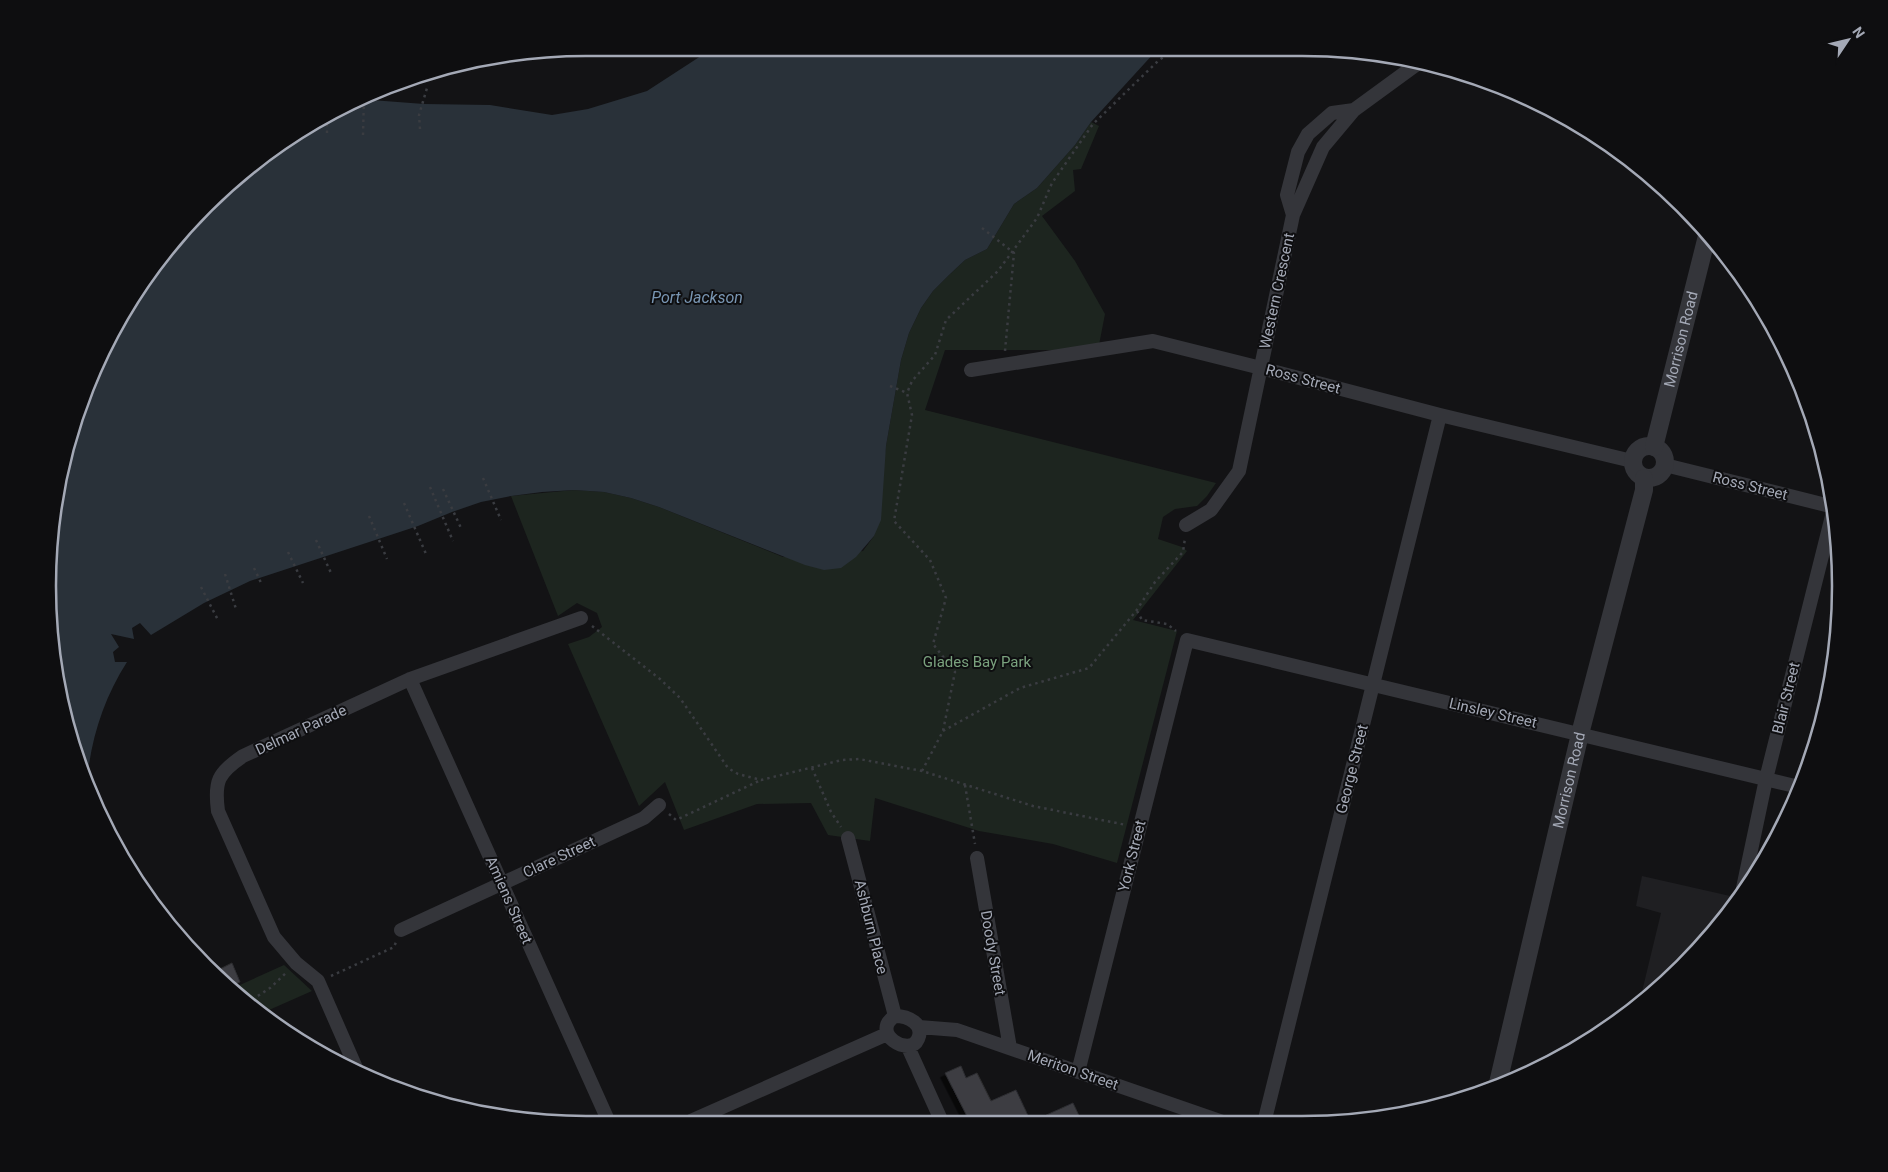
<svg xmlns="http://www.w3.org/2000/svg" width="1888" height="1172" font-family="Roboto,sans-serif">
  <defs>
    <filter id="shadow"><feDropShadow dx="-4.5" dy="4.5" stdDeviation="0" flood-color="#0009"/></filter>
  </defs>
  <rect width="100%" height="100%" fill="#131315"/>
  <path fill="#1f1f22" d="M1642,876L1739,898L1729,914L1657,991L1639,1004L1661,913L1636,906Z"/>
  <path fill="#1d251f" d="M1091,122L1099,126L1081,169L1073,170L1075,191L1042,216L1075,261L1105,314L1098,350H945L925,410L1216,483L1207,496L1197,506L1175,509L1163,517L1158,539L1182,547L1187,551L1133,620L1177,631L1117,863L1053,844L979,831L875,798L870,841L828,835L811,803L757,804L684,830L665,782L639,806L568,644L589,637L602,627L597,613L577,603L558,616L511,496L574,490L604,492L631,498L659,507L783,557L863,551L874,536L886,446L901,360L909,333L921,308L933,291L949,275L965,260L987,249L1014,204L1037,188L1075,145Z
    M284,965L312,991L260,1014L231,989Z"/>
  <path fill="#293139" d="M707,52H1155L1091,122L1075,145L1037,188L1014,204L987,249L965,260L949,275L933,291L921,308L909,333L901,360L886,446L881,520L874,536L856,557L841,568L824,570L805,565L659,507L631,498L604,492L574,490L542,492L511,496L481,502L452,512L418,526L250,581L204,603L151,635L140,623L132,628L134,639L111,634L119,647L113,652L115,662H127C104,698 91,738 87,781L76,759L52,657L48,586L52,515L76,413L103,348L159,258L258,159L348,103L358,99L424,104L490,105L552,115L588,109L647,91Z"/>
  <path fill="#3d3e42" stroke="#2d2d31" filter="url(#shadow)" d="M232,963L240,982L229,987L212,973Z
    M961,1066L966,1078L977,1073L991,1101L1016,1090L1031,1122H970L945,1073Z
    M1073,1103L1082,1122H1031Z"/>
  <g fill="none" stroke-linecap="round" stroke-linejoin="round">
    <path stroke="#3a3c41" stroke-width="2.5" stroke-dasharray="2.5 4" stroke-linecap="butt" d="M420,129L419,115L427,88
      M327,133V116
      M363,135L364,96
      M982,228L1014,253L1005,351
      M890,386L907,393
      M483,478L501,520
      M430,487L453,541
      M443,489L461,528
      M404,503L426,554
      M369,516L387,559
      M316,540L331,573
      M288,552L303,583
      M254,568L262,585
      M225,574L236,609
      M201,587L218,620
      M1137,611L1142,620L1167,624L1176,631
      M592,626L660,679L680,698L728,768L738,774L761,780L842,760L859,759L922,771L1033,806L1126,825
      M943,731L1020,688L1089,668L1136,611L1155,582L1183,552L1185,538
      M812,768L831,812L841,827
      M922,771L943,731L955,672L933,644L946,598L930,560L894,521L912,415L907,393L912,381L935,355L946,320L998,271L1037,218L1052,183L1093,124L1159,60L1172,52
      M965,785L975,844
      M669,814L676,820L761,780
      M331,976L394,947L396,942
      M247,1003L270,988L286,973"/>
    <path stroke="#34353a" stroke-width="14" d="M1293,215L1287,195L1298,152L1308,134L1332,113L1354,110
      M971,370L1153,341L1261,368L1440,415L1632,461
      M1665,465L1834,507
      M1186,525L1211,510L1239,471L1293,215L1323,147L1354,110L1417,64
      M410,679L608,1120
      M848,838L895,1016
      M977,858L1010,1048
      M1743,888L1766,779L1834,508
      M401,930L644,818L659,805
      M895,1016C908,1016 925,1024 918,1039C910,1058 869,1033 895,1016Z
      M919,1027L957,1030L1226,1123
      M908,1047L942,1122
      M357,1070L318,981L296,963L274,937L218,811C214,781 218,773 243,756L410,679L581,618
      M1078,1072L1187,640L1799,787
      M691,1121L887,1034
      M1264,1123L1440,415"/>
    <g stroke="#34353a" stroke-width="18">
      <circle cx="1649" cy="462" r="16"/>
      <path id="s1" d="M1654,447L1708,232"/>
      <path id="s2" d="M1498,1083L1580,734L1644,490V478"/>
    </g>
  </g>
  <g text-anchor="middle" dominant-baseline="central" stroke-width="4" stroke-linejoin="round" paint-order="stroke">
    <g font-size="15" fill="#a4a9b6" stroke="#0e0e10">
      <text transform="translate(1277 291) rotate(-78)">Western Crescent</text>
      <text stroke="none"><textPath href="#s1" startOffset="111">Morrison Road</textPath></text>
      <text transform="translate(1303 379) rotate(15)">Ross Street</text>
      <text transform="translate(1750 486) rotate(14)">Ross Street</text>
      <text transform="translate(1786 698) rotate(-76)">Blair Street</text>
      <text transform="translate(1493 713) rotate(13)">Linsley Street</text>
      <text transform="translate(301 730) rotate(-25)">Delmar Parade</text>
      <text transform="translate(1352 769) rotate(-76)">George Street</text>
      <text stroke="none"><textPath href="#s2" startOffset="311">Morrison Road</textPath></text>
      <text transform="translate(1132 856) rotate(-76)">York Street</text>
      <text transform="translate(559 857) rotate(-25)">Clare Street</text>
      <text transform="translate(509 900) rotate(66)">Amiens Street</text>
      <text transform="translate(871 927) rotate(76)">Ashburn Place</text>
      <text transform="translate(993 953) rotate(80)">Doody Street</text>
      <text transform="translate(1073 1070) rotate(19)">Meriton Street</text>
    </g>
    <g font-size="15" fill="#7aa27e" stroke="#0e0e10">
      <text x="977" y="662">Glades Bay Park</text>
    </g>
    <g font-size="16" font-style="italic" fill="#7996b3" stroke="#0e0e10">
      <text x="697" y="297">Port Jackson</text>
    </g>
  </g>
  <path d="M0 0H1888V1172H0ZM586 56H1302A530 530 0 0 1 1832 586V586A530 530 0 0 1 1302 1116H586A530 530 0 0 1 56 586V586A530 530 0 0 1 586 56Z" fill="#0e0e10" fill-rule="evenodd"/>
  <path fill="none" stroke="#a4a9b6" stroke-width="2.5" d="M586 56H1302A530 530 0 0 1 1832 586V586A530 530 0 0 1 1302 1116H586A530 530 0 0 1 56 586V586A530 530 0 0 1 586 56Z"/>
  <g transform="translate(1848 40) rotate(55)" stroke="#0e0e10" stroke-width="4" paint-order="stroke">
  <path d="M0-4L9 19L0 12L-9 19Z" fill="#a4a9b6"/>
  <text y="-8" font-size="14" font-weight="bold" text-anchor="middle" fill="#a4a9b6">N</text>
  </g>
</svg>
